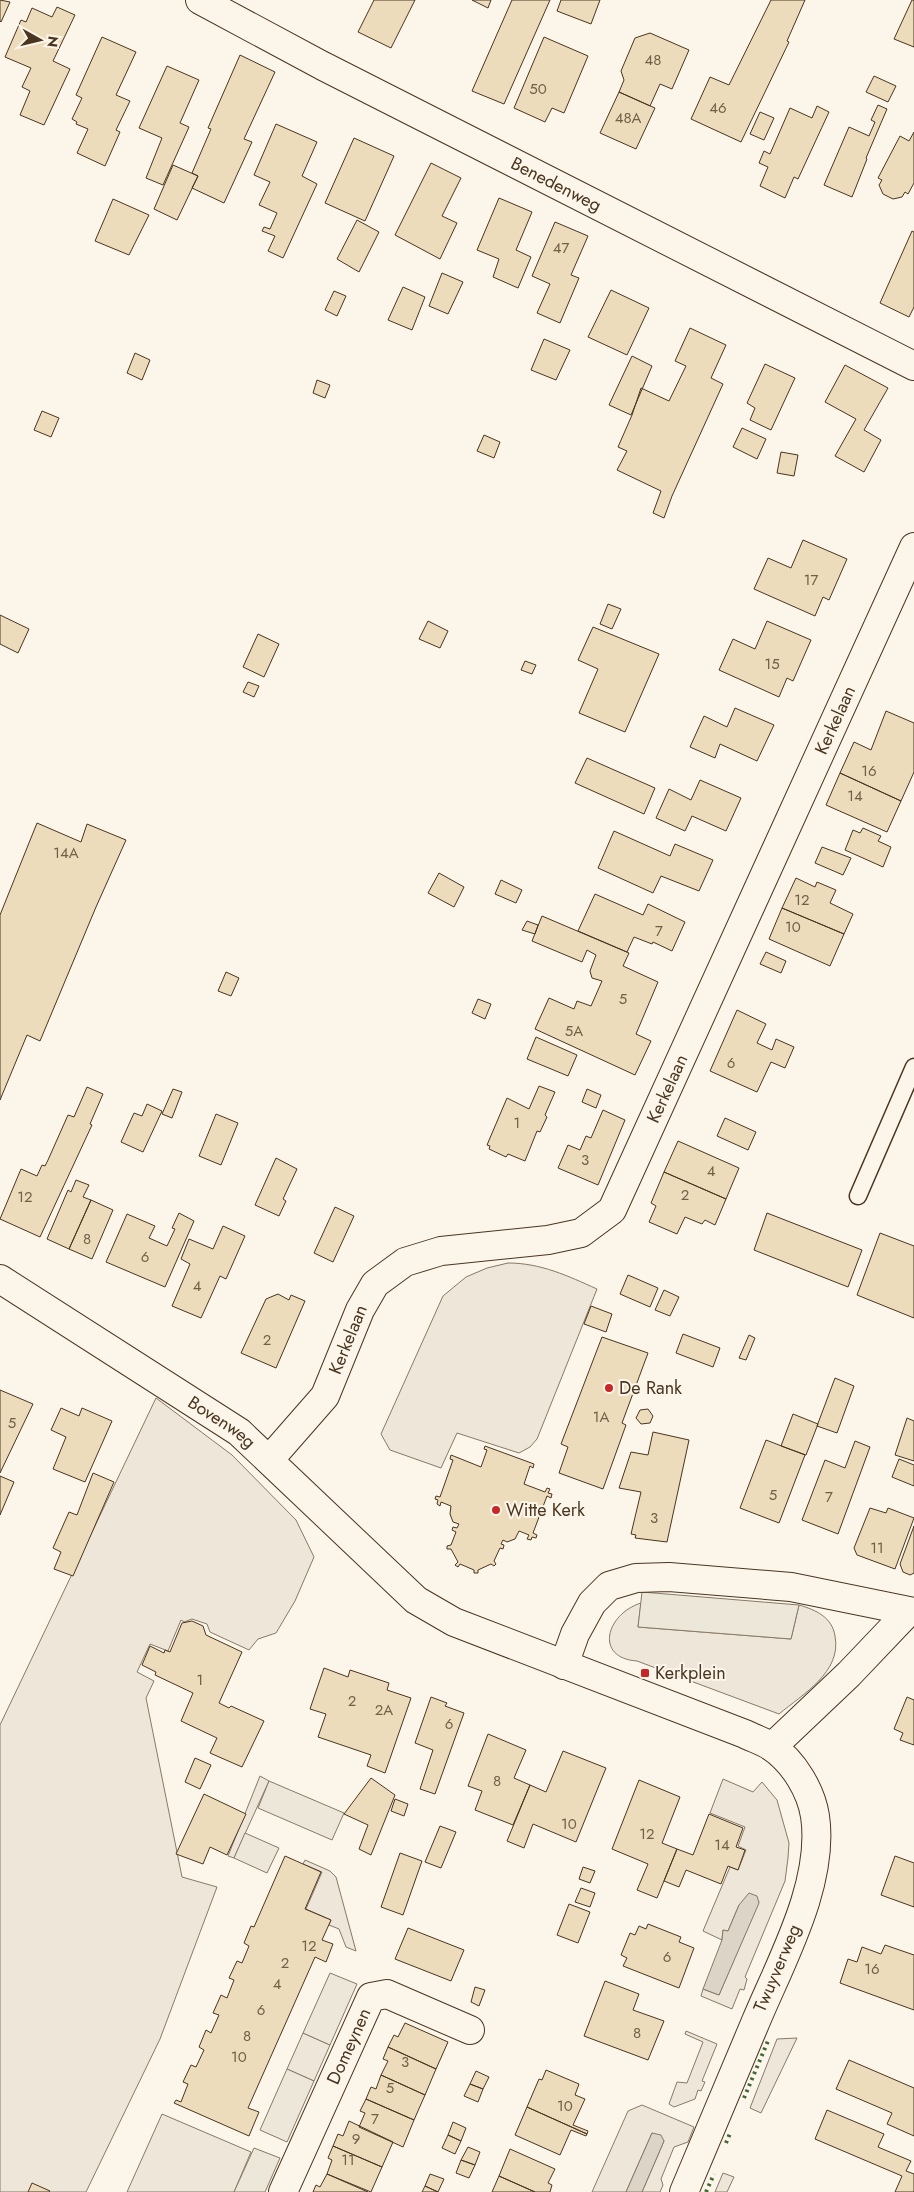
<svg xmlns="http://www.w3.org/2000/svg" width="914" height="2192" font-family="Jost,sans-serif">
  <rect width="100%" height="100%" fill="#fbf6e9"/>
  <path fill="#ede6d9" stroke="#887966" d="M508,1263C541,1263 568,1276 597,1289L537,1439L530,1447L519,1453L457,1433L441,1468L390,1450L381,1434L443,1296L466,1277L487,1268Z
    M156,1398L232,1455L296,1520L314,1557L295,1601L276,1633L258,1639L249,1650L210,1632L207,1624L192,1619L184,1622L181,1620L168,1651L150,1644L137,1672L154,1681L146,1698L182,1877L217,1887L160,2039L86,2192H0V1725Z
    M641,1603L638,1627L791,1639L799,1605C816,1610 832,1617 835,1636C842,1672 803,1694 779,1714L637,1661C594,1658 606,1614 641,1603Z
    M260,1776L269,1781L234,1858L228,1856Z
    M723,1779L753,1792L762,1782L777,1800L789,1843L788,1858L785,1881L745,1977L747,1979L744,1990L740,1989L732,2009L701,1996L703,1989L719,1995L759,1901L739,1905L728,1931L723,1930L722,1940L703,1931L730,1867L738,1870L746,1850L738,1846L745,1827L710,1813Z
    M305,1860L330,1871L336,1877L356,1951L346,1947L339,1929L329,1925L331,1920L306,1909L322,1872L303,1864Z
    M686,2031L717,2044L702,2081L705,2082L701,2091L698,2090L695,2099L674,2107L669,2104L677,2082L687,2083L703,2042L685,2034Z
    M303,2033L330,2045L314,2081L287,2069Z
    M797,2038L761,2113L750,2108L777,2039Z
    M642,2105L694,2127L688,2142L674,2147L661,2179L663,2185L660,2192H642L664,2141L652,2133L626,2192H592L628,2111Z
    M162,2114L251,2152L234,2192H127Z
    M723,2173L734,2177L727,2192H715Z"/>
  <path fill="#ede7d9" stroke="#887966" d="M642,1592L799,1605L791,1639L638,1627Z
    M269,1781L344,1813L332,1840L258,1808Z
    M245,1833L279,1848L267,1873L234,1858Z
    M330,1973L357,1984L330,2045L303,2033Z
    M287,2069L314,2081L287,2142L260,2130Z
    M254,2148L280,2158L265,2192H234Z"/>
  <path fill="#dcd4c6" stroke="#887966" d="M749,1893L757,1896L759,1903L719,1995L703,1989L722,1940L723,1930L728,1931L739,1905Z
    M652,2133L661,2135L664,2141L642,2192H626Z"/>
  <path fill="#ecdcbc" stroke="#4a3520" d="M0,0L10,2L1,22L0,21Z
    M374,0H415L391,48L358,32Z
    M472,0H491L488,8Z
    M512,0H550L504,104L472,91Z
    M561,0H600L591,24L557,11Z
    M771,0H805L787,41L789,42L741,142L691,119L710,77L729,85Z
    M912,0H914V47L894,39Z
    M57,7L75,15L53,61L70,69L44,125L20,115L30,91L22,87L31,68L5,57L21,20L26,22L32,8L52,17Z
    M650,33L689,50L672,89L660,84L650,106L619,92L624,80L621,71L635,38Z
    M102,37L136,52L116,95L130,101L116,130L120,132L105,166L77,153L88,129L76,124L77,122L72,119L82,98L76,95Z
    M544,37L588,56L564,113L552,108L545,122L514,108Z
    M240,55L275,72L244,139L252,142L224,203L192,188L198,176L192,173L211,129L208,128Z
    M167,66L199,80L180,123L189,127L163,185L146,178L162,138L139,128Z
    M874,76L896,86L888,102L866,92Z
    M619,92L655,108L636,149L600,133Z
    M878,105L887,109L866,158L867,159L852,197L824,185L849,127L869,136L875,122L871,120Z
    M817,106L829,112L798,179L794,177L785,198L760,186L768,167L759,163L764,151L770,154L790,108L812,118Z
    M760,112L774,118L764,140L750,134Z
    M276,124L317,142L302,176L317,184L283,258L268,251L275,236L262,231L264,227L270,229L277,213L259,205L270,182L254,175Z
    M914,132V183L908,194L905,192L902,197L893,199L883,194L879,185L882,180L878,178L900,136L909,141Z
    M354,138L394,156L365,221L325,203Z
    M431,163L461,178L442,216L457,223L440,259L395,235Z
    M173,165L198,176L177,220L154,209Z
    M499,198L532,212L516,250L531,257L518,288L493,277L499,259L477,250Z
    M113,199L149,215L129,255L95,241Z
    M357,220L379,232L359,272L337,259Z
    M555,222L588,236L571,275L579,278L560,323L537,313L550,284L532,276Z
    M912,231L914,232V307L909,317L880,303Z
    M442,273L463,282L448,314L429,306Z
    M403,287L425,297L412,330L388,320Z
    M611,290L649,308L627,355L588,337Z
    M334,291L346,296L337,316L325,310Z
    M690,328L726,345L711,378L723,384L672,496L664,518L653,513L661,491L617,470L627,451L618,447L632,415L641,388L669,401L686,366L675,361Z
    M544,339L570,350L556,380L531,370Z
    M135,353L150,360L142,380L127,373Z
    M632,356L652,366L631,415L609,405Z
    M765,364L795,378L771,430L750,420L755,408L747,403Z
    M845,365L888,388L864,430L881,440L864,472L835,456L856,419L825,402Z
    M317,380L330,385L325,398L313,393Z
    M42,411L59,418L51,437L34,430Z
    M742,428L766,439L757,459L733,447Z
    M484,435L500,442L494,458L477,451Z
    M781,452L798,455L794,476L777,473Z
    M803,540L847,559L829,600L823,597L815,616L754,589L768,558L791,568Z
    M608,604L621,609L612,629L600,624Z
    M0,615L29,629L18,653L0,644Z
    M428,621L448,631L440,648L419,639Z
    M767,621L811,640L793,681L787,678L779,697L719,670L733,639L755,649Z
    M593,627L659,654L625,732L579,713L598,669L578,660Z
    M258,634L279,644L264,677L243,667Z
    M525,661L536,665L532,674L521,670Z
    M248,682L259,686L254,697L243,692Z
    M735,708L774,725L757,761L720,744L715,758L690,747L704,716L727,727Z
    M886,711L914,723V772L901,801L840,773L854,742L871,750Z
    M587,758L655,788L644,814L575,783Z
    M840,773L901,801L887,832L826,805Z
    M700,780L741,798L726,831L692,816L685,831L656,818L669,789L691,800Z
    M37,823L81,842L87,824L126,840L96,907L40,1041L27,1035L0,1100V915Z
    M863,828L881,836L878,841L891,847L883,867L845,850L853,830L860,833Z
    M614,831L670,856L675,844L713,860L699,891L661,876L653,893L598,868Z
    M822,847L851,858L843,875L815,863Z
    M439,873L464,887L454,907L428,893Z
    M796,878L815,887L817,882L836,890L830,903L853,914L844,934L782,908Z
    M501,880L522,890L516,903L495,894Z
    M595,894L643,915L648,904L685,922L672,951L653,942L652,944L634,937L627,952L578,931Z
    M782,908L844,934L830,966L769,939Z
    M542,916L629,953L623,966L658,982L636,1034L651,1041L635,1075L535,1029L549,998L574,1009L577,1001L591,1006L602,981L592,978L590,971L596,955L587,950L582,962L532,941Z
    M527,921L538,925L535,934L522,930Z
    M766,952L786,961L781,973L760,964Z
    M226,972L239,978L231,996L218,991Z
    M478,999L491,1004L485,1019L472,1013Z
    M737,1010L766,1024L757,1043L772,1050L776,1039L794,1047L785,1068L771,1062L757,1092L710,1071Z
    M536,1037L577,1055L568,1076L527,1059Z
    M539,1086L555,1092L545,1115L547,1117L540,1132L537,1131L525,1161L508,1154L506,1157L489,1149L490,1146L487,1145L507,1098L529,1109Z
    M87,1087L103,1094L90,1124L92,1125L40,1237L0,1219L21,1169L37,1176L42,1165L45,1166L48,1160L68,1115L74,1117Z
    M173,1089L182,1092L172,1118L162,1114Z
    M587,1089L601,1095L596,1108L582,1102Z
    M147,1104L162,1111L143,1152L121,1142L134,1113L142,1116Z
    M603,1110L625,1120L598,1185L558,1168L568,1145L580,1150L586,1136L591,1138Z
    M216,1114L238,1123L221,1165L199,1156Z
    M725,1118L756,1132L748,1150L717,1136Z
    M678,1141L739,1168L726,1199L664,1172Z
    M276,1158L297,1169L283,1199L286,1201L279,1216L255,1205Z
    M664,1172L726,1199L715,1225L705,1220L702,1224L685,1217L677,1234L649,1222L656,1206L651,1203Z
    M76,1180L89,1185L83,1197L91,1200L69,1249L47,1239L68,1190L71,1192Z
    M91,1200L113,1210L92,1259L69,1249Z
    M335,1207L354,1216L333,1262L314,1253Z
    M179,1213L194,1221L165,1287L106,1262L127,1214L155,1226L149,1238L167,1246L175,1229L172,1228Z
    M767,1213L862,1250L848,1287L754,1250Z
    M223,1226L245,1236L226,1279L220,1276L201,1318L172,1306L190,1264L181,1259L189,1239L213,1249Z
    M880,1233L914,1246V1318L857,1295Z
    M628,1275L658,1288L650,1307L620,1294Z
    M664,1290L679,1297L670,1316L655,1310Z
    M278,1294L289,1300L291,1295L305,1301L276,1368L241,1353L266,1299Z
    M591,1306L612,1314L606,1332L584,1324Z
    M683,1334L720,1348L713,1367L676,1353Z
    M749,1335L755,1338L746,1360L739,1358Z
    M602,1337L648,1353L622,1423L626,1425L603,1489L559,1473L568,1447L561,1444Z
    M835,1378L854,1386L837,1433L817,1426Z
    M0,1390L33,1404L0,1473Z
    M61,1408L79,1416L82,1408L112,1421L85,1482L53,1469L66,1437L51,1430Z
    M648,1409L653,1416L650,1423L641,1424L636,1418L640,1410Z
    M793,1414L818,1424L806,1455L781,1446Z
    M907,1418L914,1421V1461L895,1455Z
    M653,1432L689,1440L667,1542L635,1538L636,1535L631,1534L641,1492L619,1488L631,1452L648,1455Z
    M766,1440L805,1455L779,1523L740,1508Z
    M855,1441L870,1447L838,1534L802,1520L825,1460L845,1468Z
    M485,1446L534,1464L533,1468L530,1466L524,1484L545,1492L547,1488L550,1489L548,1493L552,1494L551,1498L547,1496L533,1533L537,1535L536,1538L532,1537L531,1540L527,1539L529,1535L519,1531L515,1539L507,1542L503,1540L501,1544L504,1545L503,1549L500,1548L494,1561L496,1564L494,1566L491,1564L478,1570V1573H474V1570L460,1564L458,1567L455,1565L458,1562L451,1549H447V1546L451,1545L456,1532L452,1530L453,1527L457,1528L459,1524L453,1522L450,1514L451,1506L441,1502L440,1506L437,1504L438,1500L435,1499L436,1496L440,1497L453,1460L450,1459L451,1455L481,1467L487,1450L484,1449Z
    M899,1459L914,1465V1486L892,1477Z
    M93,1473L114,1482L73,1576L54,1569L61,1552L53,1548L69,1512L77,1515Z
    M0,1476L14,1482L0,1515Z
    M870,1508L886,1513L888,1508L914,1518L895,1569L857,1555L854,1548Z
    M914,1526V1573L910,1575L903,1572L900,1564Z
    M192,1621L203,1626L206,1635L242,1652L219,1703L229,1708L231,1706L264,1721L242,1767L210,1753L217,1738L181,1721L193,1693L155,1675L156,1672L142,1665L150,1646L164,1653L165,1650L170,1652L182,1623Z
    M324,1668L348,1677L350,1670L389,1683L387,1690L411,1698L385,1773L367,1766L371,1755L318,1737L326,1714L310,1709Z
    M431,1697L447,1703L445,1706L464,1713L435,1794L420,1789L433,1750L415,1743Z
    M907,1697L914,1700V1745L900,1740L903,1733L894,1729Z
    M488,1734L526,1750L514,1778L530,1785L513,1825L475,1810L482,1791L468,1786Z
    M563,1751L606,1768L576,1842L533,1824L524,1848L507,1841L530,1785L546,1792Z
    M195,1758L211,1765L200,1789L185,1782Z
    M371,1778L395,1795L371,1855L359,1849L368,1825L344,1814Z
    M639,1780L680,1797L662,1843L677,1849L657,1898L637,1890L648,1864L612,1849Z
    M204,1794L246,1814L227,1855L210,1847L203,1864L176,1854Z
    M395,1799L408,1804L404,1816L391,1811Z
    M709,1814L743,1828L736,1847L745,1850L738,1870L728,1866L721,1884L686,1870L679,1887L664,1881L677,1849L693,1855Z
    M440,1826L456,1832L441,1868L425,1862Z
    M400,1853L422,1861L403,1915L381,1907Z
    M285,1856L321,1872L305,1909L331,1920L322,1940L333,1944L326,1962L315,1957L248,2108L259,2112L249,2136L174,2103L176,2100L181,2102L188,2084L183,2082L191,2065L196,2067L204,2050L199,2047L206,2030L211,2033L219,2015L213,2013L221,1995L227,1998L234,1980L229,1978L237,1961L242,1963L249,1946L244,1943L251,1926L254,1927Z
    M895,1856L914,1863V1907L881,1895Z
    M583,1867L595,1871L590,1883L579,1879Z
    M581,1888L595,1893L590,1907L575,1902Z
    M569,1904L590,1912L578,1943L557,1935Z
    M648,1924L681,1937L679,1942L694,1948L679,1988L623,1966L627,1958L621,1955L630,1933L635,1935L639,1926L646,1929Z
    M408,1928L464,1950L451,1981L395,1959Z
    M885,1945L914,1955V2010L840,1983L848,1959L857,1962L862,1947L881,1954Z
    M605,1981L639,1994L633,2010L664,2021L648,2060L584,2036Z
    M475,1987L485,1990L479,2006L471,2002Z
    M405,2023L448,2042L436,2069L388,2047L394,2035L398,2037Z
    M388,2047L436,2069L425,2095L381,2075L388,2061L383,2059Z
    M849,2060L914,2088V2136L887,2124L892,2113L836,2089Z
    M546,2070L579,2084L575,2095L585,2099L573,2125L588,2131L587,2134L527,2107L539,2079L542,2080Z
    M476,2071L489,2077L483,2089L470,2084Z
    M381,2075L425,2095L414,2120L366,2099L371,2087L376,2089Z
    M470,2084L483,2089L478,2102L464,2096Z
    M366,2099L414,2120L403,2147L359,2127L365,2113L360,2111Z
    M527,2107L587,2134L586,2136L571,2130L560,2155L515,2135Z
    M827,2110L884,2134L878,2147L911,2161L906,2171L914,2174V2192H895L902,2176L815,2139Z
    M349,2121L393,2142L382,2167L333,2146L338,2134L343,2136Z
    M453,2122L466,2128L461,2141L448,2135Z
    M448,2135L461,2141L455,2154L442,2148Z
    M333,2146L382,2167L371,2192L327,2174L332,2160L328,2158Z
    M468,2147L480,2152L475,2165L461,2160Z
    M510,2149L555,2169L548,2183L552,2185L550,2192H535L499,2176Z
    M461,2160L475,2165L469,2178L456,2173Z
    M327,2174L368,2192H313L316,2185L320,2187Z
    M430,2174L444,2179L438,2192L425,2186Z
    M499,2176L535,2192H492Z
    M32,2183L50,2191L49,2192H28Z
    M425,2186L438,2192H422Z"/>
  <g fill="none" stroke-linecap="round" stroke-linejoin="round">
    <defs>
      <path id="service" d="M858,1196L914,1067"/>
      <g id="minor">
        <path id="s1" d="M200,0L323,66L914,366"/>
        <path id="s2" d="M269,1460L325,1396L360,1310L375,1284L405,1262L441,1251L548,1240L581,1233L612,1210L914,547"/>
        <path d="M564,1665L575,1634L592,1603L609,1586L636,1578L669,1577L791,1587L914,1612"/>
        <path d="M772,1747L849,1674L908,1612"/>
        <path id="s3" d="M283,2192L371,1997L387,1994L470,2030"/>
      </g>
      <g id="tertiary">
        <path id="s4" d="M0,1279L239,1432L416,1600L454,1622L745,1734C753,1738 765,1742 772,1747C794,1762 811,1791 815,1816C825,1883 781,1961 756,2021C732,2078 708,2135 684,2192"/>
      </g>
    </defs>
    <use href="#service" stroke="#4a3520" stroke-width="19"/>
    <use href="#minor" stroke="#4a3520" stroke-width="30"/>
    <use href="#tertiary" stroke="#4a3520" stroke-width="30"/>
    <use href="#service" stroke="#fbf6e9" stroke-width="16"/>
    <use href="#minor" stroke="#fbf6e9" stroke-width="28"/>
    <use href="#tertiary" stroke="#fbf6e9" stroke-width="28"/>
    <path stroke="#436837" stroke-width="4" stroke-dasharray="2.5 4" stroke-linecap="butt" d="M744,2098L768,2041
      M726,2143L731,2131
      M706,2192L714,2174"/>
  </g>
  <g fill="#c62828" stroke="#fbf6e9" stroke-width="2">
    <circle cx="609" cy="1388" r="5"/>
    <circle cx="496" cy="1510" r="5"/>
    <rect x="640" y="1668" width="10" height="10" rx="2.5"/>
  </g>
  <g text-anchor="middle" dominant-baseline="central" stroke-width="4" stroke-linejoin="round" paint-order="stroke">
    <g font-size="15" fill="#725f47">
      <text x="653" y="60">48</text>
      <text x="538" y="89">50</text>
      <text x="718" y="108">46</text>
      <text x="628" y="118">48A</text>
      <text x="561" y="248">47</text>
      <text x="811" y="580">17</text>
      <text x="772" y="664">15</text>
      <text x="869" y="771">16</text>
      <text x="855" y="796">14</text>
      <text x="66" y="853">14A</text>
      <text x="802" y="900">12</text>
      <text x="793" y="927">10</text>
      <text x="659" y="931">7</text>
      <text x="623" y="999">5</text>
      <text x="574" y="1031">5A</text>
      <text x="731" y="1063">6</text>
      <text x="517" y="1123">1</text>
      <text x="585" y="1160">3</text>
      <text x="711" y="1171">4</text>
      <text x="685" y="1195">2</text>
      <text x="25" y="1197">12</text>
      <text x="87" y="1239">8</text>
      <text x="145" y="1257">6</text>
      <text x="197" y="1286">4</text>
      <text x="267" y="1340">2</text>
      <text x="601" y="1417">1A</text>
      <text x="12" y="1423">5</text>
      <text x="773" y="1495">5</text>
      <text x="829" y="1497">7</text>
      <text x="654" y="1518">3</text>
      <text x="877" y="1548">11</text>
      <text x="200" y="1680">1</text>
      <text x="352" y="1701">2</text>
      <text x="384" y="1710">2A</text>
      <text x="449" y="1724">6</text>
      <text x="497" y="1781">8</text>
      <text x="569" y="1824">10</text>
      <text x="647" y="1834">12</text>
      <text x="722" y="1845">14</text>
      <text x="309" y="1946">12</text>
      <text x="667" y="1957">6</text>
      <text x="285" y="1963">2</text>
      <text x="872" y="1969">16</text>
      <text x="277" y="1984">4</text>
      <text x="261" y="2010">6</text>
      <text x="637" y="2033">8</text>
      <text x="247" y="2036">8</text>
      <text x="239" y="2057">10</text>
      <text x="405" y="2062">3</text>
      <text x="390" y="2088">5</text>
      <text x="565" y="2106">10</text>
      <text x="375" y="2119">7</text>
      <text x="356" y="2139">9</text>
      <text x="348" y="2160">11</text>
    </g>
    <g font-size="18" fill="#4a3520" stroke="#fbf6e9">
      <text stroke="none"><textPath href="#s1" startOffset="401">Benedenweg</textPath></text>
      <text stroke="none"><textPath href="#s2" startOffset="1001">Kerkelaan</textPath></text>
      <text stroke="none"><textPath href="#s2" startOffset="596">Kerkelaan</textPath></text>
      <text stroke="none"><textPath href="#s2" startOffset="146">Kerkelaan</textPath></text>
      <text stroke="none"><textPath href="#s4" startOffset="264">Bovenweg</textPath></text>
      <text transform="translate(777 1968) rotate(-67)">Twuyverweg</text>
      <text stroke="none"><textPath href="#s3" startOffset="160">Domeynen</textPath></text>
    </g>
    <g font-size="18" fill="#4a3520" stroke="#fbf6e9" text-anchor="start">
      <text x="619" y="1388">De Rank</text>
      <text x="506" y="1510">Witte Kerk</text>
      <text x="655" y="1673">Kerkplein</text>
    </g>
  </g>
  <g transform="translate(40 40) rotate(98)" stroke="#fbf6e9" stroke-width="4" paint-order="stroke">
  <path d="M0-4L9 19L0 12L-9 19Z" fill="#4a3520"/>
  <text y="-8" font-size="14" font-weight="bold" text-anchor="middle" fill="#4a3520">N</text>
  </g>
</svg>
